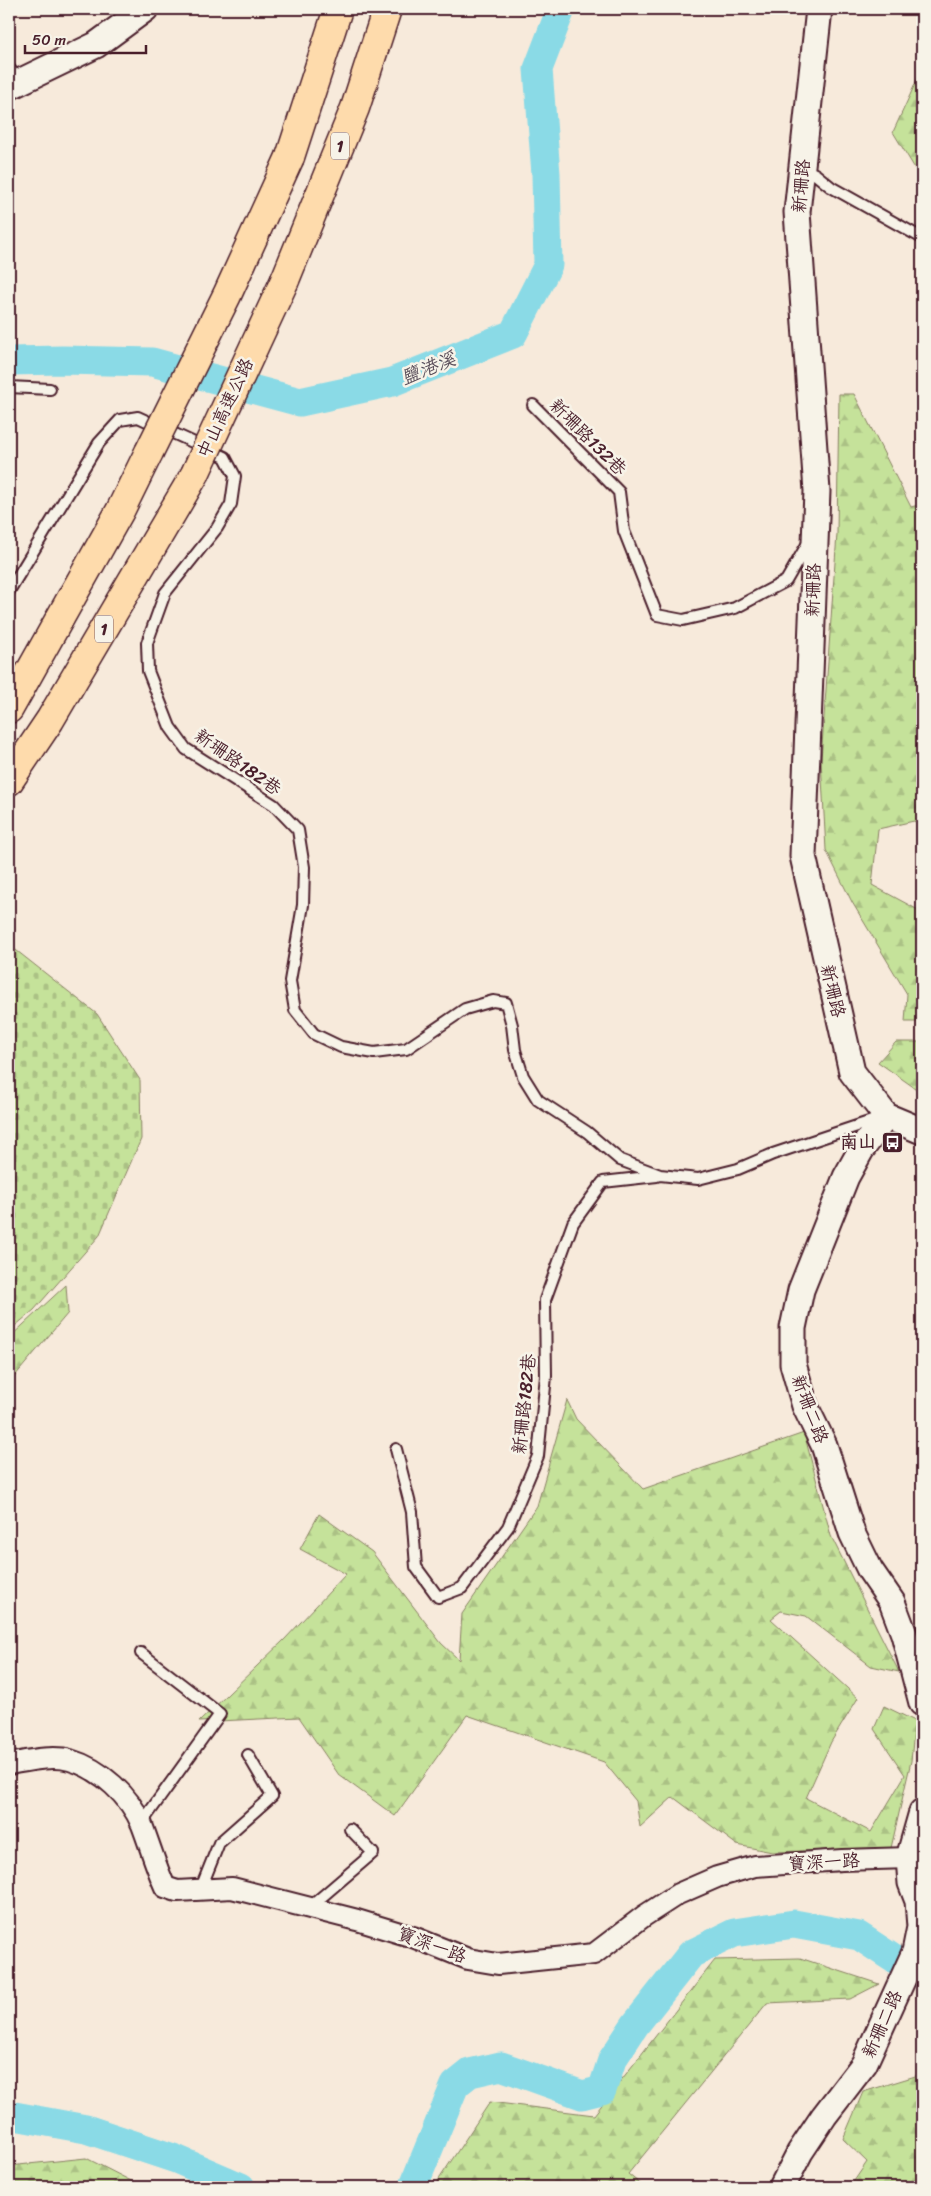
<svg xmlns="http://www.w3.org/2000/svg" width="931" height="2196" font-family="Sriracha,'LXGW WenKai TC',sans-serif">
  <defs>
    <pattern id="forest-firs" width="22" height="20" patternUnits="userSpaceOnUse" patternTransform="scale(1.25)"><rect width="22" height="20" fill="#c5e29a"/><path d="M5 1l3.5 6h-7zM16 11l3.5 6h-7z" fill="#abc185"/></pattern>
    <pattern id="cemetery-stones" width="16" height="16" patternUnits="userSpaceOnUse" patternTransform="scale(1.25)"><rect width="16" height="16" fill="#c5e29a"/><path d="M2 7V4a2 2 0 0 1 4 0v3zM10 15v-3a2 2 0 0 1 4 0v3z" fill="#abc185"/></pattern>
  </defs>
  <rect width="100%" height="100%" fill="#f7eadb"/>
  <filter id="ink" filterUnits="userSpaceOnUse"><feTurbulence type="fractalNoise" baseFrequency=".02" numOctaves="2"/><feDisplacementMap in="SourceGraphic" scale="10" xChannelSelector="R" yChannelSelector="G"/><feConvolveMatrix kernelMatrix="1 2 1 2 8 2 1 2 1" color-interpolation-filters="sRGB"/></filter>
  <g filter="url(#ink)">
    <path fill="url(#forest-firs)" stroke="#888062" d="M922,69V180L893,132Z
      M839,394H854L911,507L922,504V826L914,821L878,829L872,885L922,912V1022H905L907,994L852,902L826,850L821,760L837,534Z
      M896,1042H922V1093L878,1062Z
      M66,1285L68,1313L9,1383V1338Z
      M567,1400L576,1419L643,1489L804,1433L831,1536L899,1672L871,1666L806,1616L781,1611L771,1619L858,1698L831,1742L806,1798L871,1832L905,1775L874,1729L884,1706L915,1721L911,1761L891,1848L772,1852L737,1845L673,1797L640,1827L636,1801L604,1762L467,1715L395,1816L339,1775L299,1717L199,1722L285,1639L346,1574L300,1549L319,1514L372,1552L441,1643L459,1660L462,1614L537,1506Z
      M800,1958L879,1984L850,1999L767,2003L628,2174L644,2187H434L490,2102L594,2115L715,1960Z
      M922,2074V2187H850L867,2162L843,2139L863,2092Z
      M86,2158L143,2187H9V2166Z"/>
    <path fill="url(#cemetery-stones)" stroke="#888062" d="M12,947L97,1014L140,1080L141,1139L99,1236L34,1310L9,1331V948Z"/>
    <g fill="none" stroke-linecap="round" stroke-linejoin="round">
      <path stroke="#8adae6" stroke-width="29" d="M9,361L63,360L152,362L300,402L392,382L513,334L548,265L546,174L538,69L561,9
        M9,2115L86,2129L176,2159L241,2187
        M413,2187L455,2085L470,2073L501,2066L582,2095L602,2090L612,2060L635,2025L691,1954L734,1933L794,1924L859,1936L894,1959L922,1974"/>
      <defs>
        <path id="service" d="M9,68L19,81
          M802,168L815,174L831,187L922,238
          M9,387L50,389
          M533,405L619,492L624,531L657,615L683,620L735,608L786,581L808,543
          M9,591L99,443L120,420L138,417L225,457L235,476L231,504L217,528L165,593L147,643L148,671L170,727L186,749L274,805L298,830L304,867L303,905L290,981L295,1010L314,1034L341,1047L374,1053L406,1049L465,1009L493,1001L506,1003L512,1025L515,1050L523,1076L538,1100L587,1132L620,1160L660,1175L698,1179L738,1169L773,1154L875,1120
          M396,1449L412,1512L416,1567L438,1597L462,1588L508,1527L538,1456L546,1376L545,1300L573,1223L603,1182L657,1176
          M141,1824L220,1714L141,1653
          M201,1888L219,1843L272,1796L248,1755
          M310,1907L373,1853L350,1829"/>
        <path id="minor" d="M9,1764C27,1761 52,1755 70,1760C101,1769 130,1796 142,1825C150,1846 156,1867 165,1887L177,1891L232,1888L357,1920L413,1937L468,1959L498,1964L594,1954L644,1916L678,1894L717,1877L755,1866L842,1860L909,1858"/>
        <path id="tertiary" d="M819,9L797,212L817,491L803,856L852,1072L886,1116L922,1131
          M9,87L96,45L145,9
          M886,1116L861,1150L846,1177L801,1290L793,1328V1364L805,1406L824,1445L852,1533L870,1570L892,1602L904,1634L922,1703
          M782,2187L800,2152L824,2116L864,2064L915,1952L920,1927L918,1901L911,1883L909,1858L922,1812"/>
        <path id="motorway" d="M290,157L338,9
          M285,280L355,108L387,9
          M9,709L120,511L149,452
          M9,781L50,720L195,474"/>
      </defs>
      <use href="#service" stroke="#4a1f2b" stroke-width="14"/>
      <use href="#minor" stroke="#4a1f2b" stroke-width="24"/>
      <use href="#tertiary" stroke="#4a1f2b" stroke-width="29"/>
      <use href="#motorway" stroke="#4a1f2b" stroke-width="31"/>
      <use href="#service" stroke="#f7f3e8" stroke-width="10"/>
      <use href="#minor" stroke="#f7f3e8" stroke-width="20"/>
      <use href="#tertiary" stroke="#f7f3e8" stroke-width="25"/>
      <use href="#motorway" stroke="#fedbac" stroke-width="28"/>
      <defs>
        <path id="motorway-bridge" d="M149,452L227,295L290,157
          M195,474L285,280"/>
      </defs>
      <use href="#motorway-bridge" stroke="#4a1f2b" stroke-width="31" stroke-linecap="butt"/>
      <use href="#motorway-bridge" stroke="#fedbac" stroke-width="28"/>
    </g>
  </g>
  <defs>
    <symbol id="bus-square" viewBox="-11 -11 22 22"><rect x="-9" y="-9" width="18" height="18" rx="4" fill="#4a1f2b" stroke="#f7f3e8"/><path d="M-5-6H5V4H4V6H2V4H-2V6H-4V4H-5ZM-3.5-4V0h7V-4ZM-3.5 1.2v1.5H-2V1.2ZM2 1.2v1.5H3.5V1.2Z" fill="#fff"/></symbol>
  </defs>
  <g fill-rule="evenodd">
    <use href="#bus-square" x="880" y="1130" width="25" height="25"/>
  </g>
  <g text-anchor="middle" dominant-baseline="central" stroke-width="5" stroke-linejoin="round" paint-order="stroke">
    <g fill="#f7f3e8" stroke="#7e5f64" stroke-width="1">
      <rect x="331" y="132.5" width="18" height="27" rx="4"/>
      <rect x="95" y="615.5" width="18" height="27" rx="4"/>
    </g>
    <g font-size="16" font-weight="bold" fill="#4a1f2b">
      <text x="340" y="146">1</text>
      <text x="104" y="629">1</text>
    </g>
    <g font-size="18" fill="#4a1f2b" stroke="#f7f3e8">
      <text transform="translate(801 186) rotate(-85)">新珊路</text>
      <text transform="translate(225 408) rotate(-65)">中山高速公路</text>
      <text transform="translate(588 437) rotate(45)">新珊路132巷</text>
      <text transform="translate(813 590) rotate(-88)">新珊路</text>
      <text transform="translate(238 762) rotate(35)">新珊路182巷</text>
      <text transform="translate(833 991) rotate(77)">新珊路</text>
      <text transform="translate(524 1404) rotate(-84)">新珊路182巷</text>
      <text transform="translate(810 1409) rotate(69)">新珊二路</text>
      <text transform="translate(824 1862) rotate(-3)">寶深一路</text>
      <text transform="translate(432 1945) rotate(20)">寶深一路</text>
      <text transform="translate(882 2024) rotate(-66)">新珊二路</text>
    </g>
    <g font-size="18" font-weight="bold" fill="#4a1f2b" stroke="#f7f3e8" text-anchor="end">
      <text x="876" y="1142">南山</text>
    </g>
    <g font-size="19" font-style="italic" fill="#5a4e5a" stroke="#f7f3e8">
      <text transform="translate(428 368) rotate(-22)">鹽港溪</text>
    </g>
  </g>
  <rect width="931" height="2196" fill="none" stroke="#f7f3e8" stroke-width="30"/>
  <rect x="15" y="15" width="901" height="2166" fill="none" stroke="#4a1f2b" stroke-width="2" filter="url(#ink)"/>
  <path d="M25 45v8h121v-8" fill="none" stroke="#4a1f2b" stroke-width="2.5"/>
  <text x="32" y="45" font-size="15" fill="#4a1f2b" stroke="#f7f3e8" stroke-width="4" paint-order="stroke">50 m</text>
</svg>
